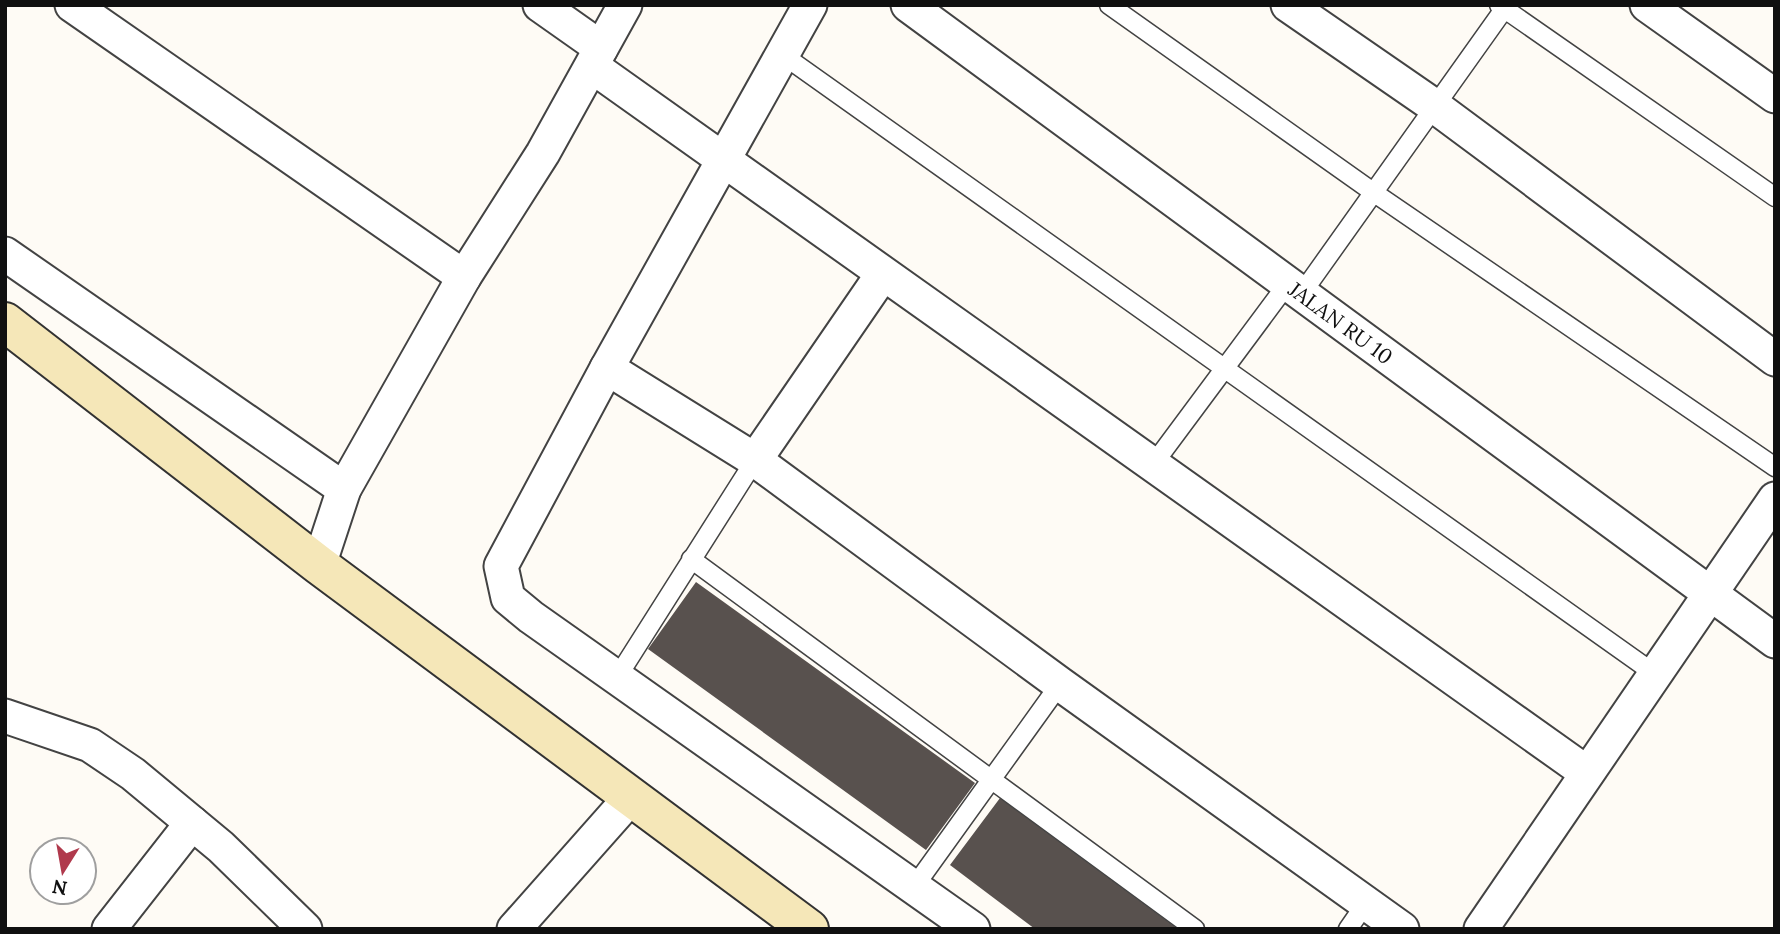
<svg xmlns="http://www.w3.org/2000/svg" width="1780" height="934" font-family="Lora,serif">
  <rect width="100%" height="100%" fill="#fefbf5"/>
  <path fill="#58514e" d="M696,582L975,783L926,850L648,649Z
    M1000,798L1178,929H1035L950,865Z"/>
  <g fill="none" stroke-linecap="round" stroke-linejoin="round">
    <defs>
      <path id="lane" d="M1109,5L1373,192L1775,467
        M1499,5L1775,197
        M783,55L1655,674
        M1302,293L1507,5
        M1152,466L1288,283
        M691,559L1195,929
        M618,676L755,460
        M914,887L1060,684
        M1348,929L1366,903"/>
      <g id="street">
        <path d="M72,5L464,277"/>
        <path d="M540,5L601,48"/>
        <path d="M810,5L607,368L501,566L508,598L531,617L973,929"/>
        <path id="s1" d="M908,5L1775,641"/>
        <path d="M1288,5L1433,105L1775,359"/>
        <path d="M1647,5L1775,96"/>
        <path d="M593,67L1587,773"/>
        <path d="M5,254L344,489"/>
        <path d="M607,368L755,460L1060,684L1402,929"/>
        <path d="M755,460L882,275"/>
        <path d="M319,565L344,489L464,277L543,153L625,5"/>
        <path d="M5,716L90,745L133,774L221,847L305,929"/>
        <path d="M109,929L192,823"/>
        <path d="M514,929L631,797"/>
        <path d="M1481,929L1775,499"/>
      </g>
      <path id="secondary" d="M5,322L319,565L809,929"/>
    </defs>
    <use href="#lane" stroke="#434343" stroke-width="21"/>
    <use href="#street" stroke="#434343" stroke-width="37"/>
    <use href="#secondary" stroke="#323232" stroke-width="42"/>
    <use href="#lane" stroke="#fff" stroke-width="18"/>
    <use href="#street" stroke="#fff" stroke-width="33"/>
    <use href="#secondary" stroke="#f5e7b8" stroke-width="38"/>
  </g>
  <g text-anchor="middle" dominant-baseline="central" stroke-width="7" stroke-linejoin="round" paint-order="stroke">
    <g font-size="21" fill="#101010" stroke="#fff">
      <text stroke="none"><textPath href="#s1" startOffset="537">JALAN RU 10</textPath></text>
    </g>
  </g>
  <rect width="1780" height="934" fill="none" stroke="#101010" stroke-width="14"/>
  <g transform="translate(63 871) rotate(191)"><circle r="33" fill="#ffffff" stroke="#9f9f9f" stroke-width="2"/>
  <path d="M0-5L12 26L0 18L-12 26Z" fill="#b0394c"/>
  <text y="-10" font-size="19" font-weight="bold" text-anchor="middle" fill="#101010">N</text>
  </g>
</svg>
